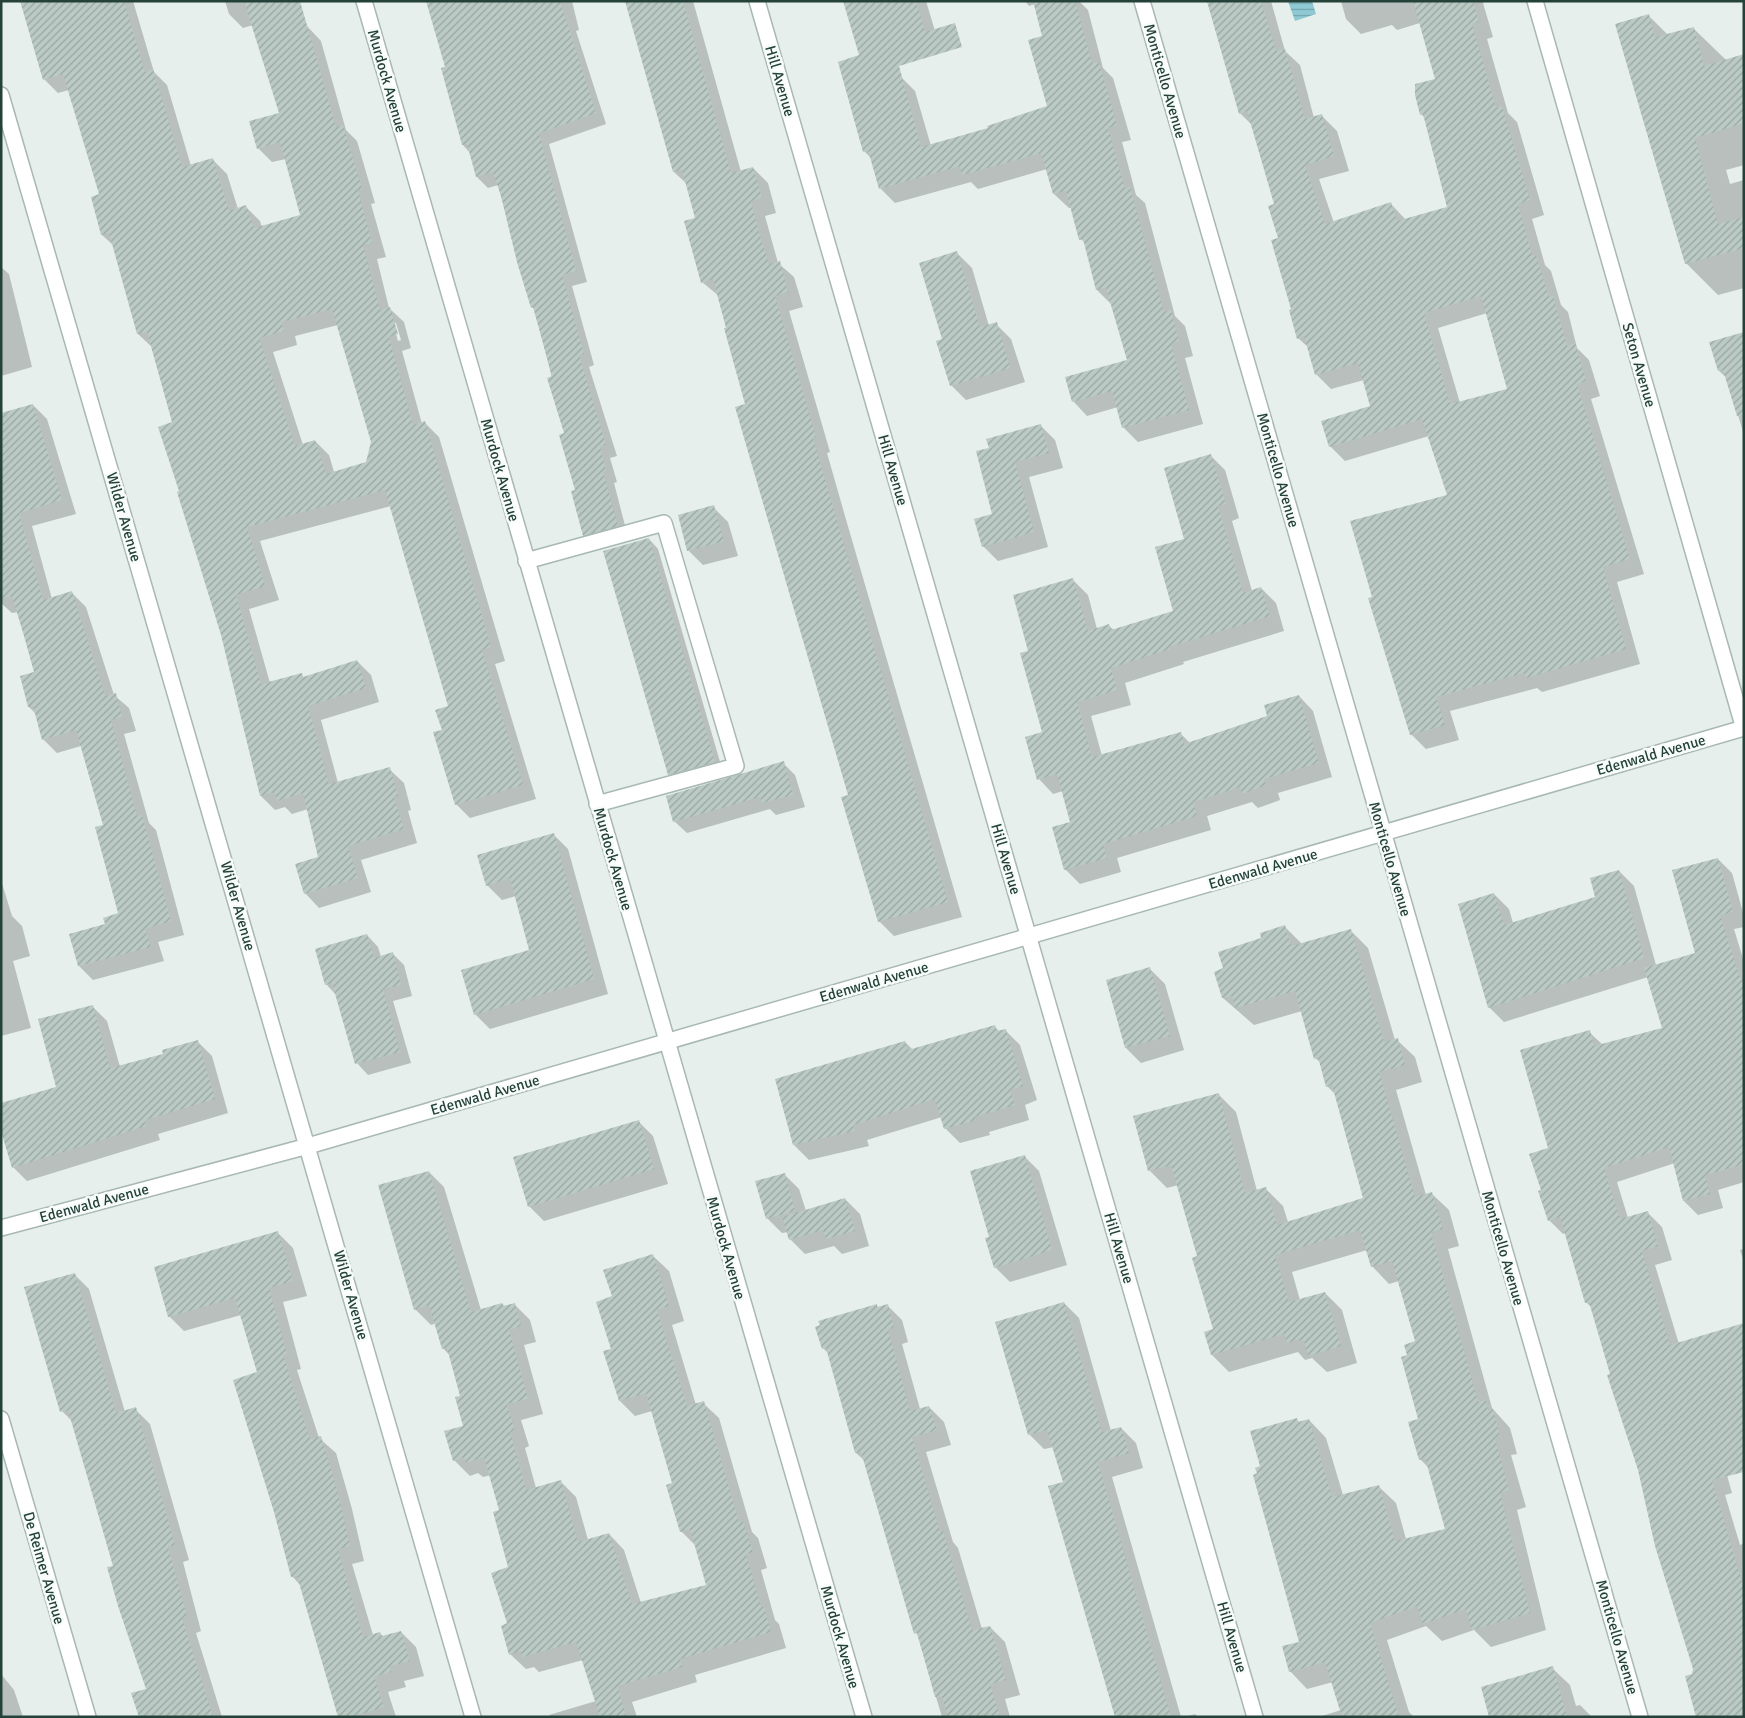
<svg xmlns="http://www.w3.org/2000/svg" width="1745" height="1718" font-family="Signika,sans-serif">
  <defs>
    <pattern id="water-rules" width="6" height="5" patternUnits="userSpaceOnUse" patternTransform="scale(1.25)"><rect width="6" height="5" fill="#8ec9d4"/><path d="M0 2.5h6" fill="none" stroke="#74a5ad"/></pattern>
    <pattern id="building-hatch" width="6" height="6" patternUnits="userSpaceOnUse" patternTransform="scale(1.25)"><rect width="6" height="6" fill="#bbcac4"/><path d="M-1 1l2-2M0 6l6-6M5 7l2-2" fill="none" stroke="#98a6a0"/></pattern>
  </defs>
  <rect width="100%" height="100%" fill="#e6efeb"/>
  <path fill="url(#water-rules)" d="M1288,1H1312L1316,14L1295,21Z"/>
  <path fill="#0003" fill-rule="evenodd" d="M21,1H133L154,72L167,85L191,166L213,160L227,174L238,209L246,207L260,221L262,227L301,216L286,159L272,162L258,148L280,114L253,25L243,28L229,14L225,1H299L307,26L321,41L346,130L357,141L375,203L371,204L386,257L377,259L389,308L404,322L411,348L402,351L422,424L425,423L439,437L505,661L495,664L536,799L470,818L456,804L443,731L449,707L391,506L260,541L279,600L249,609L270,683L301,674L304,678L357,661L371,675L379,702L321,720L338,783L389,769L404,783L411,810L408,811L417,843L361,860L371,892L319,908L305,893L319,858L308,809L292,814L285,807L275,810L261,796L222,635L181,492L174,423L153,348L138,334L114,246L102,235L100,195L69,90L58,93L44,79ZM393,323H396L401,340L398,341ZM338,325L373,442L367,463L334,472L329,455L315,441L303,445L273,352L297,345L295,336Z
    M428,1H572L579,30L576,31L606,124L549,144L587,282L572,286L594,365L589,367L617,456L610,458L617,482L614,483L628,537L595,546L584,535L566,434L535,310L532,307L498,185L488,188L477,177L470,153L463,145L447,68Z
    M626,1H693L741,172L753,168L768,183L776,213L765,216L778,263L794,277L803,307L789,311L830,452L827,453L847,523L962,917L894,936L879,921L849,796L719,296L702,282L697,218L688,185L674,172Z
    M844,1H926L938,41Z
    M1025,1H1079L1088,10L1103,68L1113,78L1131,140L1122,142L1136,195L1145,203L1175,316L1185,326L1193,356L1185,358L1203,424L1138,442L1123,427L1118,407L1087,416L1073,401L1129,361L1112,305L1097,290L1086,244L1081,239L1072,208H1069L1054,194L1047,169L978,189L971,182L895,203L880,188L872,159L864,151L901,77L915,91L931,146L989,129L1048,107L1043,37L1035,4L1029,6Z
    M1207,1H1271L1285,51L1300,65L1314,118L1322,116L1337,131L1349,171L1319,179L1334,223L1391,204L1406,220L1448,208L1426,119L1421,114L1436,80L1420,23L1397,30L1392,25L1361,34L1346,19L1341,1H1487L1483,3L1493,37L1487,39L1508,113L1517,122L1544,215L1532,219L1545,265L1551,271L1561,305L1568,312L1577,348L1589,360L1600,396L1591,399L1644,574L1617,582L1640,664L1542,692L1537,688L1450,711L1459,740L1426,749L1411,734L1374,597L1448,495L1429,436L1345,461L1330,446L1372,407L1364,380L1331,389L1316,374L1309,348L1298,338L1279,239L1276,204L1253,126L1240,113ZM1487,313L1508,389L1460,403L1438,328Z
    M1648,15L1668,35L1693,28L1726,60L1744,55V165L1726,170L1730,184L1744,180V288L1718,295L1686,263Z
    M957,253L972,268L989,326L996,324L1011,339L1025,382L966,400L951,385L944,340Z
    M1,267L9,274L32,367L1,376Z
    M1744,333V435L1727,378L1719,371Z
    M33,405L47,419L76,514L32,526L52,599L72,593L86,607L114,695L129,708L136,731L124,734L149,823L156,830L184,935L158,942L164,961L93,980L79,966L71,935L106,925L119,914L104,826L81,746L57,753L43,739L36,714L29,707L21,677L36,673L18,612L12,613L1,603V414Z
    M1040,425L1055,440L1063,468L1029,477L1048,547L998,561L983,546L994,515L990,449Z
    M1210,455L1225,470L1239,518L1232,521L1252,591L1261,588L1276,603L1284,631L1183,662L1184,664L1125,683L1131,705L1091,716L1102,756L1181,734L1190,743L1268,717L1299,696L1313,711L1332,777L1278,793L1280,800L1258,808L1252,802L1207,816L1211,830L1117,858L1121,872L1080,884L1065,869L1072,822L1063,791L1053,794L1039,779L1044,733L1030,652L1073,580L1088,595L1097,629L1109,626L1114,630L1175,611L1186,540Z
    M713,507L728,522L738,556L703,565L688,550Z
    M649,539L658,549L723,772L679,784L669,774Z
    M783,763L795,775L805,807L776,815L770,809L687,833L674,821Z
    M553,834L568,849L608,994L490,1029L475,1014L531,951L516,896L502,900L487,885Z
    M1718,859L1732,873L1744,916V927L1734,929L1744,962V1182L1718,1190L1723,1208L1698,1215L1684,1201L1675,1163L1617,1182L1628,1218L1648,1213L1662,1227L1672,1260L1655,1265L1679,1344L1722,1458L1732,1493L1725,1495L1740,1545L1744,1543V1717L1693,1675L1694,1668L1639,1470L1592,1308L1586,1302L1566,1233L1563,1234L1549,1220L1542,1191L1550,1149L1589,1032L1603,1045L1663,1029L1648,977L1504,1022L1489,1007L1494,894L1509,909L1513,923L1597,898L1619,871L1634,886L1656,965L1697,954Z
    M1,880L12,916L22,926L30,956L13,961L31,1028L1,1036Z
    M1285,927L1302,944L1350,930L1368,948L1395,1040H1397L1415,1057L1422,1082L1396,1090L1426,1195L1431,1193L1449,1210L1459,1246L1448,1249L1492,1408L1510,1428L1517,1454L1511,1455L1526,1507L1517,1510L1546,1630L1491,1647L1474,1630L1442,1641L1426,1626L1387,1640L1409,1712L1414,1717H1319L1341,1710L1333,1682L1307,1689L1290,1671L1301,1643L1259,1474L1296,1419L1300,1423L1309,1420L1326,1438L1343,1495L1378,1486L1396,1503L1406,1539L1447,1530L1430,1469L1420,1459V1420L1408,1356L1417,1342L1399,1281L1389,1284L1372,1266L1367,1250L1292,1272L1300,1300L1325,1293L1342,1310L1357,1363L1327,1372L1312,1358L1305,1360L1298,1352L1229,1372L1212,1355L1215,1330L1198,1257L1178,1185L1167,1188L1149,1170L1218,1094L1236,1112L1257,1191L1266,1189L1283,1206L1288,1222L1364,1199L1335,1094L1327,1086L1322,1064L1315,1058L1302,1011L1254,1025L1223,998L1225,969L1263,939Z
    M367,935L378,947L381,957L393,954L404,965L412,996L393,1001L411,1063L368,1075L357,1063L337,996L326,984Z
    M1150,969L1165,984L1184,1050L1141,1063L1126,1048L1107,981Z
    M93,1007L107,1021L120,1067L165,1055L198,1042L212,1056L228,1113L158,1134L160,1140L27,1181L13,1167L57,1087Z
    M994,1026L1000,1032L1005,1030L1020,1045L1037,1100L1025,1105L1029,1120L989,1132L990,1135L960,1143L945,1128L942,1117L867,1140L869,1146L809,1160L794,1145L905,1042L913,1050Z
    M638,1121L653,1136L668,1184L544,1221L529,1206Z
    M1024,1156L1039,1171L1067,1265L1010,1282L995,1267L990,1237Z
    M429,1172L444,1187L481,1310L514,1304L530,1320L536,1342L524,1345L543,1414L521,1420L529,1446L525,1448L536,1488L560,1481L576,1497L588,1540L609,1534L624,1550L641,1603L708,1586L696,1546L681,1531L674,1483L652,1411L635,1416L620,1401L612,1350L613,1297L653,1256L669,1271L684,1321L672,1325L696,1405L703,1403L719,1418L752,1532L758,1538L767,1568L761,1570L775,1620L779,1624L786,1648L695,1675L697,1682L632,1702L637,1717H550L549,1715L596,1701L583,1660L539,1672L534,1667L526,1669L510,1654L508,1624L510,1568L501,1511L491,1475L483,1477L478,1473L470,1476L454,1460L464,1426L462,1397L451,1357L443,1348L436,1323L431,1325L415,1309Z
    M784,1174L799,1189L806,1211L845,1199L860,1214L869,1246L842,1254L834,1246L805,1254L790,1239L788,1232L782,1233L767,1218Z
    M278,1233L293,1248L307,1296L283,1302L301,1369L297,1370L319,1438L336,1453L352,1509L364,1561L352,1564L373,1635L380,1633L383,1637L401,1632L416,1647L424,1676L404,1681L406,1687L388,1692L396,1717H339L301,1586L292,1576L258,1373L241,1315L184,1331L169,1316Z
    M1744,1249V1262L1740,1250Z
    M74,1274L89,1289L125,1412L135,1409L150,1424L189,1560L183,1562L201,1631L196,1633L222,1717H140L148,1690L73,1422L62,1411Z
    M1064,1303L1079,1318L1111,1431L1121,1428L1136,1443L1143,1468L1112,1477L1181,1717H1116L1064,1482L1054,1447L1044,1449L1029,1434Z
    M887,1305L902,1320L908,1342L902,1344L920,1409L929,1407L944,1422L951,1445L926,1452L953,1542L958,1548L982,1629L990,1627L1005,1642L1020,1695L1005,1699L1010,1717H942L866,1462L856,1453L829,1354L823,1348L877,1306L879,1308Z
    M1552,1668L1570,1685L1576,1706L1580,1705L1592,1717H1490Z
    M1,1674L14,1690L23,1717H1Z
    M1195,1714L1198,1717H1184Z"/>
  <path fill="url(#building-hatch)" fill-rule="evenodd" d="M20,1H124L145,72L153,69L182,167L213,158L229,211L246,205L254,228L300,215L280,142L257,149L249,121L279,113L244,1H300L336,127L343,125L362,189L358,190L372,243L363,245L380,310L390,307L398,334L389,337L413,425L425,421L491,647L482,650L523,785L455,805L433,732L442,730L435,710L448,706L385,490L247,527L265,586L236,595L261,684L302,673L303,677L357,660L366,688L308,706L329,784L390,767L398,796L394,797L404,829L348,846L358,878L304,894L295,864L318,857L303,793L277,801L275,792L260,796L221,635L177,492L179,491L158,427L172,422L147,332L137,334L109,233L101,235L91,197L99,194L63,74L43,80ZM332,309L371,442L366,462L326,474L315,440L295,446L259,338L284,331L281,322Z
    M426,1H560L596,113L539,133L576,271L562,275L584,354L579,355L606,445L600,447L606,471L603,472L618,526L583,536L571,491L575,490L559,435L564,433L547,378L552,376L533,307L531,308L517,262L501,196L493,172L476,177L467,144L462,145L441,68L445,67Z
    M625,1H683L731,173L753,167L762,198L751,201L759,233L769,264L780,261L788,292L775,296L816,437L813,438L833,507L948,902L878,922L841,797L848,795L735,407L745,404L724,328H726L713,279L701,283L684,221L695,218L682,170L673,172Z
    M843,1H916L925,32L955,23L962,47L899,66L921,147L988,128L987,126L1047,106L1028,40L1042,36L1033,1H1075L1092,63L1099,62L1117,125L1108,128L1125,189L1130,187L1164,312L1171,310L1179,341L1171,344L1189,410L1122,428L1112,391L1072,402L1065,377L1127,360L1106,288L1096,290L1083,239L1079,240L1066,191L1053,194L1041,153L962,175L960,166L879,189L868,150L863,152L838,62L859,55Z
    M1207,1H1261L1276,51L1285,49L1305,119L1322,114L1334,156L1305,165L1325,224L1391,202L1397,221L1447,207L1423,114L1420,115L1415,95V84L1435,79L1413,1H1473L1479,22L1472,24L1496,108L1502,106L1530,200L1518,204L1532,256L1536,255L1549,297L1553,296L1567,346L1575,343L1586,381L1577,384L1630,559L1603,567L1626,649L1526,678L1524,673L1436,697L1445,725L1410,735L1368,598L1372,597L1350,521L1447,495L1422,419L1329,447L1321,421L1370,406L1358,363L1315,375L1304,336L1297,339L1289,310L1291,309L1271,240L1278,238L1268,206L1274,204L1247,111L1239,114ZM1481,296L1507,389L1450,404L1424,313Z
    M1649,14L1655,37L1694,27L1704,66L1744,54V123L1695,138L1718,224L1744,217V248L1685,264L1615,24Z
    M957,251L980,327L997,322L1010,368L950,386L936,341L942,339L919,263Z
    M1744,332V415L1737,416L1723,370L1718,371L1709,342Z
    M33,404L62,500L19,513L43,600L72,591L105,696L116,693L122,717L111,720L137,816L142,815L171,921L145,929L151,947L78,966L69,934L105,924L103,918L118,913L95,827L103,825L76,730L42,740L33,706L28,707L20,676L34,672L24,636L12,596L1,599V413Z
    M1041,424L1049,453L1015,462L1034,532L982,547L974,519L992,514L976,451L989,448L986,439Z
    M1211,454L1226,504L1218,506L1243,593L1261,587L1270,616L1169,647L1170,649L1111,668L1117,690L1077,702L1092,757L1181,732L1184,744L1267,716L1264,705L1299,695L1319,763L1264,779L1266,785L1242,794L1240,787L1193,802L1197,816L1103,844L1107,858L1064,870L1052,827L1070,822L1057,774L1037,780L1025,737L1042,732L1020,653L1028,651L1013,595L1073,578L1088,631L1109,624L1111,630L1173,611L1155,547L1184,539L1164,468Z
    M714,505L724,541L687,551L678,515Z
    M649,538L715,762L668,775L603,551Z
    M784,761L793,795L762,803L760,797L673,822L666,796Z
    M554,833L594,979L474,1015L461,970L529,950L510,878L486,886L477,855Z
    M1718,858L1733,912L1720,915L1740,978L1744,977V1164L1705,1175L1710,1194L1683,1201L1669,1147L1604,1168L1620,1219L1648,1211L1658,1246L1642,1251L1670,1345L1744,1323V1472L1712,1480L1744,1589V1717H1696L1685,1676L1692,1674L1693,1669L1655,1546L1638,1470L1607,1375L1610,1374L1589,1302L1585,1303L1560,1217L1548,1221L1538,1191L1541,1190L1529,1154L1548,1148L1520,1050L1590,1030L1594,1046L1662,1028L1644,968L1695,953L1672,870Z
    M1619,870L1644,958L1488,1008L1458,904L1494,893L1504,925L1595,897L1590,878Z
    M1285,925L1291,946L1351,929L1384,1042L1398,1038L1405,1065L1379,1072L1415,1197L1432,1192L1443,1229L1431,1232L1478,1402L1486,1400L1488,1410L1493,1409L1500,1436L1495,1438L1509,1490L1500,1493L1530,1613L1472,1630L1466,1609L1423,1624L1417,1606L1370,1623L1399,1717H1342L1325,1662L1289,1672L1282,1646L1299,1642L1253,1475L1257,1473L1255,1468L1260,1466L1250,1431L1297,1418L1298,1422L1309,1419L1332,1497L1379,1485L1395,1541L1445,1529L1425,1458L1419,1460L1408,1422L1418,1419L1401,1357L1407,1355L1404,1345L1415,1341L1392,1261L1371,1267L1360,1230L1275,1255L1289,1302L1325,1292L1341,1346L1308,1356L1304,1340L1300,1342L1299,1339L1287,1343L1284,1334L1211,1355L1204,1332L1213,1329L1192,1258L1197,1256L1171,1165L1148,1171L1133,1116L1219,1093L1245,1193L1266,1187L1277,1225L1363,1198L1332,1085L1326,1087L1318,1057L1314,1059L1295,991L1235,1008L1232,996L1222,998L1214,972L1223,968L1218,952L1261,938L1260,933Z
    M367,934L374,958L393,952L401,985L383,989L400,1052L355,1064L332,983L325,985L315,949Z
    M1150,967L1170,1036L1125,1048L1106,980Z
    M93,1005L110,1068L163,1054L162,1050L198,1040L215,1099L145,1120L146,1126L12,1168L1,1131V1103L56,1087L38,1019Z
    M995,1025L997,1031L1006,1029L1023,1086L1010,1090L1015,1105L975,1117L976,1120L944,1129L935,1099L853,1125L855,1131L793,1145L775,1079L905,1041L908,1050Z
    M639,1120L654,1169L528,1207L513,1157Z
    M1025,1155L1052,1250L994,1268L985,1238L989,1237L970,1171Z
    M429,1171L471,1312L502,1303L504,1306L515,1303L521,1326L509,1330L528,1399L507,1404L515,1431L510,1432L526,1490L561,1480L578,1542L609,1533L632,1604L706,1585L690,1529L680,1532L666,1485L672,1483L646,1393L619,1401L603,1351L611,1349L596,1302L612,1296L603,1270L653,1254L669,1306L657,1310L687,1406L704,1401L739,1522L743,1521L753,1552L746,1554L761,1607H764L771,1632L680,1659L682,1667L618,1686L626,1717H600L576,1642L522,1657L521,1651L509,1655L501,1626L507,1623L491,1573L508,1567L493,1512L499,1510L484,1457L466,1463L464,1457L453,1461L444,1431L463,1426L455,1397L460,1396L447,1348L442,1349L429,1305L414,1310L378,1185Z
    M785,1173L795,1211L766,1219L755,1181Z
    M845,1198L855,1231L826,1239L823,1230L789,1240L782,1217Z
    M278,1231L293,1281L269,1288L287,1354L283,1355L310,1439L321,1436L338,1493L350,1546L338,1549L363,1637L380,1632L382,1636L401,1631L410,1661L390,1666L391,1672L374,1677L384,1707L351,1717H338L297,1576L291,1577L274,1512L233,1380L257,1372L235,1298L168,1317L154,1267Z
    M75,1273L116,1413L136,1407L175,1545L168,1547L187,1616L182,1618L213,1717H139L131,1693L146,1689L118,1606L107,1567L113,1566L68,1410L60,1412L24,1287Z
    M1064,1302L1102,1432L1121,1427L1129,1453L1098,1462L1171,1717H1115L1048,1486L1063,1482L1047,1430L1028,1435L995,1322Z
    M877,1304V1307L888,1304L894,1328L888,1329L910,1411L929,1406L937,1430L912,1437L940,1532L943,1531L972,1630L990,1626L1006,1680L990,1684L1000,1717H948L942,1697H935L917,1633L914,1634L861,1452L855,1453L826,1348L822,1349L815,1327L820,1325L818,1321Z
    M1553,1666L1567,1717H1489L1481,1687Z"/>
  <g fill="none" stroke-linecap="round" stroke-linejoin="round">
    <defs>
      <path id="minor" d="M364,1L864,1717
        M757,1L1255,1717
        M1142,1L1640,1717
        M1535,1L1744,729
        M1,95L473,1717
        M526,561L664,523L736,766L597,804
        M1,1228L308,1146L1744,728
        M1,1419L88,1717"/>
    </defs>
    <use href="#minor" stroke="#a8b8b2" stroke-width="18"/>
    <use href="#minor" stroke="#fff" stroke-width="15"/>
  </g>
  <g text-anchor="middle" dominant-baseline="central" stroke-width="5" stroke-linejoin="round" paint-order="stroke">
    <g font-size="15" fill="#24423a" stroke="#f7fbf9">
      <text transform="translate(387 81) rotate(74)">Murdock Avenue</text>
      <text transform="translate(780 81) rotate(74)">Hill Avenue</text>
      <text transform="translate(1165 81) rotate(74)">Monticello Avenue</text>
      <text transform="translate(1639 365) rotate(74)">Seton Avenue</text>
      <text transform="translate(500 470) rotate(74)">Murdock Avenue</text>
      <text transform="translate(893 470) rotate(74)">Hill Avenue</text>
      <text transform="translate(1278 470) rotate(74)">Monticello Avenue</text>
      <text transform="translate(124 517) rotate(74)">Wilder Avenue</text>
      <text transform="translate(1651 755) rotate(-16)">Edenwald Avenue</text>
      <text transform="translate(613 859) rotate(74)">Murdock Avenue</text>
      <text transform="translate(1006 859) rotate(74)">Hill Avenue</text>
      <text transform="translate(1390 859) rotate(74)">Monticello Avenue</text>
      <text transform="translate(1263 869) rotate(-16)">Edenwald Avenue</text>
      <text transform="translate(238 906) rotate(74)">Wilder Avenue</text>
      <text transform="translate(874 982) rotate(-16)">Edenwald Avenue</text>
      <text transform="translate(485 1095) rotate(-16)">Edenwald Avenue</text>
      <text transform="translate(94 1203) rotate(-15)">Edenwald Avenue</text>
      <text transform="translate(726 1248) rotate(74)">Murdock Avenue</text>
      <text transform="translate(1119 1248) rotate(74)">Hill Avenue</text>
      <text transform="translate(1503 1248) rotate(74)">Monticello Avenue</text>
      <text transform="translate(351 1295) rotate(74)">Wilder Avenue</text>
      <text transform="translate(44 1568) rotate(74)">De Reimer Avenue</text>
      <text transform="translate(840 1637) rotate(74)">Murdock Avenue</text>
      <text transform="translate(1232 1637) rotate(74)">Hill Avenue</text>
      <text transform="translate(1617 1637) rotate(74)">Monticello Avenue</text>
    </g>
  </g>
  <rect width="1745" height="1718" fill="none" stroke="#24423a" stroke-width="5"/>
</svg>
